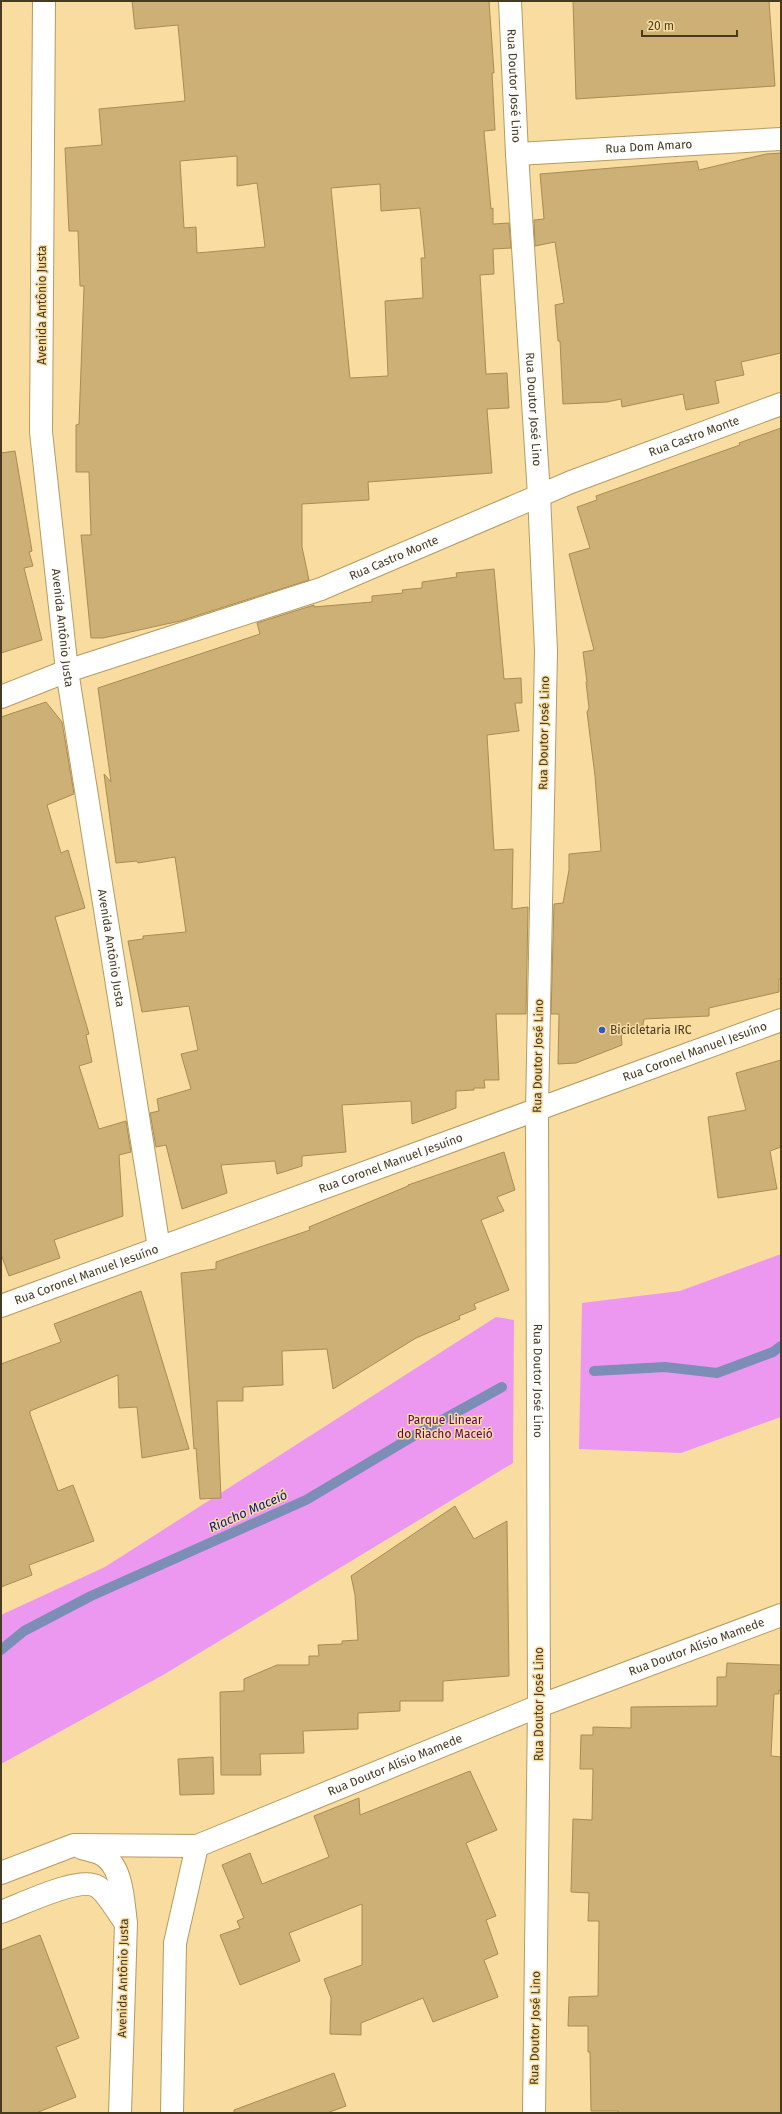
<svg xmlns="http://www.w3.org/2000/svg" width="782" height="2114" font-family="'Fira Sans',sans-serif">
  <rect width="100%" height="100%" fill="#f9dc9f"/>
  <path fill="#ec98f0" d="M781,1254V1417L681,1453L579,1449L582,1303L680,1291Z
    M496,1317L514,1320L513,1463L163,1675L1,1764V1615L105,1567Z"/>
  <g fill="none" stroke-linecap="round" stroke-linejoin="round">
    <path stroke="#7c8eb5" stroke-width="10" d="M594,1371L665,1367L717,1373L773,1352L781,1346
      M1,1650L24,1631L91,1596L306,1500L417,1434L502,1387"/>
  </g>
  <path fill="#cdb075" stroke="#a88c52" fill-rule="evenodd" d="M132,1H489L494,73H492L495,130L484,131L491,209L493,208V224L509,223L511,248L493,249L494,274L480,275L486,374L507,373L509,408L487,409L492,473L368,482L369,500L302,504V547L309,580L180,621L103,638H91L81,535H91L89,472H76V425L79,424L84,286H80L78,231H69L65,148L102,145L99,109L185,101L178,25L135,29ZM237,156V186L257,183L265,247L197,253L196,227L184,228L180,161ZM380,184L381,211L420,208L425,258H421L423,298L385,301L388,376L350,378L331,188Z
    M573,1H769L775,86L576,99Z
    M781,153V353L741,362L744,375L715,381L719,403L686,410L683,394L622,407L621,399L607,402L563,404L560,341H558L555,305L564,303L555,242L535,246L534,220L544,219L540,174L697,161L699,170L766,154Z
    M781,428V979H779V992L709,1008V1016L644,1019L642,1031L621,1032L622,1045L576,1063L558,1064L559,1014H551L554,904L563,903L569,870V854L601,851L595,776L587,712L589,708L586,682H587L583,652L594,650L569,554L590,548L577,507L597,500L596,496L740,445L739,443Z
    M15,451L32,551L29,552L33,566L24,568L42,640L1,653V453Z
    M494,569L504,679L521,678L522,703H515L519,731L487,735L494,850L513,849L512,909L528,907L526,1014H496L499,1080H484L485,1088H474V1090L456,1091V1108L412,1124L411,1101L342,1105L346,1152L302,1156V1166L277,1174L275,1161L221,1165L227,1193L182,1209L166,1145L156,1147L150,1113L159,1111L157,1099L191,1089L181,1054L198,1050L189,1006L142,1012L128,941L143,939V936L186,932L175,857L138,863L137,861L116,863L104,774L111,782L98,688L260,634L257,623L314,605V607L372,602V596L403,593L402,590L422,588V582L457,577L456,573Z
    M46,702L62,722L74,794L47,805L61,853L68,850L85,908L55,917L89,1034L86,1035L92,1062L79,1066L99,1129L126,1121L131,1152L119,1155L123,1216L54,1240L60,1258L9,1276L1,1254V717Z
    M781,1060V1147L770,1151L777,1189L718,1198L708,1117L746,1110L736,1073Z
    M504,1152L515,1190L497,1197L504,1211L481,1220L509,1290L474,1304L476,1309L459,1316L460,1319L416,1338L333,1389L327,1349L282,1351L283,1385L243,1387V1401H217L221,1498L200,1499L196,1448L194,1449L181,1273L216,1269V1262L310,1230L309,1227L408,1186V1185Z
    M141,1291L189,1449L142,1458L137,1407L119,1408L118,1375L30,1411V1414L58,1491L73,1485L94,1541L29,1565L32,1575L1,1587V1364L61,1342L54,1324Z
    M455,1506L474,1539L507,1521L509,1676L443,1681V1701H400V1711L358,1713V1729L303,1731L304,1753L260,1754L261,1775H221L220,1692L244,1691V1679L277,1665H309V1656H319L318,1645L342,1644V1641L358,1640L355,1595L351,1576Z
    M727,1663L781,1665V1690H779V1694H774L771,1756L781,1757V2113H618V2111H591L590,2052H588V2026H568L569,1997L598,1996L599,1921H588L589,1893L571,1892L573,1819L592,1820L593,1769H580L581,1735H593V1727L631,1728V1707L717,1706V1677H726Z
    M213,1757L214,1794L180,1795L178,1759Z
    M470,1771L497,1830L466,1843L496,1916L486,1920L498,1954L484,1960L498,1997L433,2022L423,1998L361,2023V2035L330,2034L331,1998L324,1979L362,1965V1904L289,1933L300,1961L240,1985L220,1935L240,1928L237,1921L244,1918L222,1865L250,1853L262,1884L329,1857L314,1816L359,1798L360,1815Z
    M40,1935L79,2038L56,2047L76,2097L36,2113H1V1950Z
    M334,2073L346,2106L327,2113H234V2110Z"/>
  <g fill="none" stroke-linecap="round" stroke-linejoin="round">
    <defs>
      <g id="minor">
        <path id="s1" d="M44,1L41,432L67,671L159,1248"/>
        <path id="s2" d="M510,1L517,154L539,495L546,651L537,1110L539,1706L534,2113"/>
        <path id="s3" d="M517,154L781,139"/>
        <path id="s4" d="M1,697L67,671L321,589L571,482L781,404"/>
        <path id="s5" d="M1,1306L781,1020"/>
        <path d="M82,1848C88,1850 95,1851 101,1854C123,1865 123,1902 126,1923L120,2113"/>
        <path id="s6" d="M1,1873L74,1845L197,1846L539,1706L781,1615"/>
        <path d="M1,1912C21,1905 80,1875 98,1887C107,1893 118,1913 125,1922"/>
        <path d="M172,2113L175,1943L197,1846"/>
      </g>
    </defs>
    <use href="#minor" stroke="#b69a60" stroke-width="24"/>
    <use href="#minor" stroke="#fff" stroke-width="22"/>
  </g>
  <circle fill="#2e57c7" stroke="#f9dc9f" stroke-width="1.5" cx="602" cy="1030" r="4"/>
  <g text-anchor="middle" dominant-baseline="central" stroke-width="3" stroke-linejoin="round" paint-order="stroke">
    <g font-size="12" fill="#463a21" stroke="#f9dc9f">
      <text stroke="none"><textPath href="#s2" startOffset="85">Rua Doutor José Lino</textPath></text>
      <text stroke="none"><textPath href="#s3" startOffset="132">Rua Dom Amaro</textPath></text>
      <text transform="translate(42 305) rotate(-90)">Avenida Antônio Justa</text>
      <text stroke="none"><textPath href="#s2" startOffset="409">Rua Doutor José Lino</textPath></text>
      <text stroke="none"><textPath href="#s4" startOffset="741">Rua Castro Monte</textPath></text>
      <text stroke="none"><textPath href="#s4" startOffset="417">Rua Castro Monte</textPath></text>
      <text stroke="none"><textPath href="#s1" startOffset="628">Avenida Antônio Justa</textPath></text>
      <text transform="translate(544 733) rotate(-89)">Rua Doutor José Lino</text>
      <text stroke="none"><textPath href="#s1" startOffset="952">Avenida Antônio Justa</textPath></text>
      <text stroke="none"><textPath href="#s5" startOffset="739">Rua Coronel Manuel Jesuíno</textPath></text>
      <text transform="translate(538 1056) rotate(-89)">Rua Doutor José Lino</text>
      <text stroke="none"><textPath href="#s5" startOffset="415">Rua Coronel Manuel Jesuíno</textPath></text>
      <text stroke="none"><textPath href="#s5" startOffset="91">Rua Coronel Manuel Jesuíno</textPath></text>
      <text stroke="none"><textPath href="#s2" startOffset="1381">Rua Doutor José Lino</textPath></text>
      <text stroke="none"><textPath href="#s6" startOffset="739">Rua Doutor Alísio Mamede</textPath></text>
      <text transform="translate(539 1704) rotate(-90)">Rua Doutor José Lino</text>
      <text stroke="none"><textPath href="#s6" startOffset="415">Rua Doutor Alísio Mamede</textPath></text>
      <text transform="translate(123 1978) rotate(-89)">Avenida Antônio Justa</text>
      <text transform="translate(535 2028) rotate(-89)">Rua Doutor José Lino</text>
    </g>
    <g font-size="12" fill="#463a21" stroke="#f9dc9f" text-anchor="start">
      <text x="610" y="1030">Bicicletaria IRC</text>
    </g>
    <g font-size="12" fill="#5e0064" stroke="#f9dc9f">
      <text x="445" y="1420">Parque Linear<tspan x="445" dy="14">do Riacho Maceió</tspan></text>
    </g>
    <g font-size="13" font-style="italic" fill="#051597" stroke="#f9dc9f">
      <text transform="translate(248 1511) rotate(-24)">Riacho Maceió</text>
    </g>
  </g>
  <rect width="782" height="2114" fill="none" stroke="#463a21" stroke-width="4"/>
  <path d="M642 30v6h95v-6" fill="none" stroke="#463a21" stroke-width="2"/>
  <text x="648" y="30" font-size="12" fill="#463a21" stroke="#f9dc9f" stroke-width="3" paint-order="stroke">20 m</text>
</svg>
